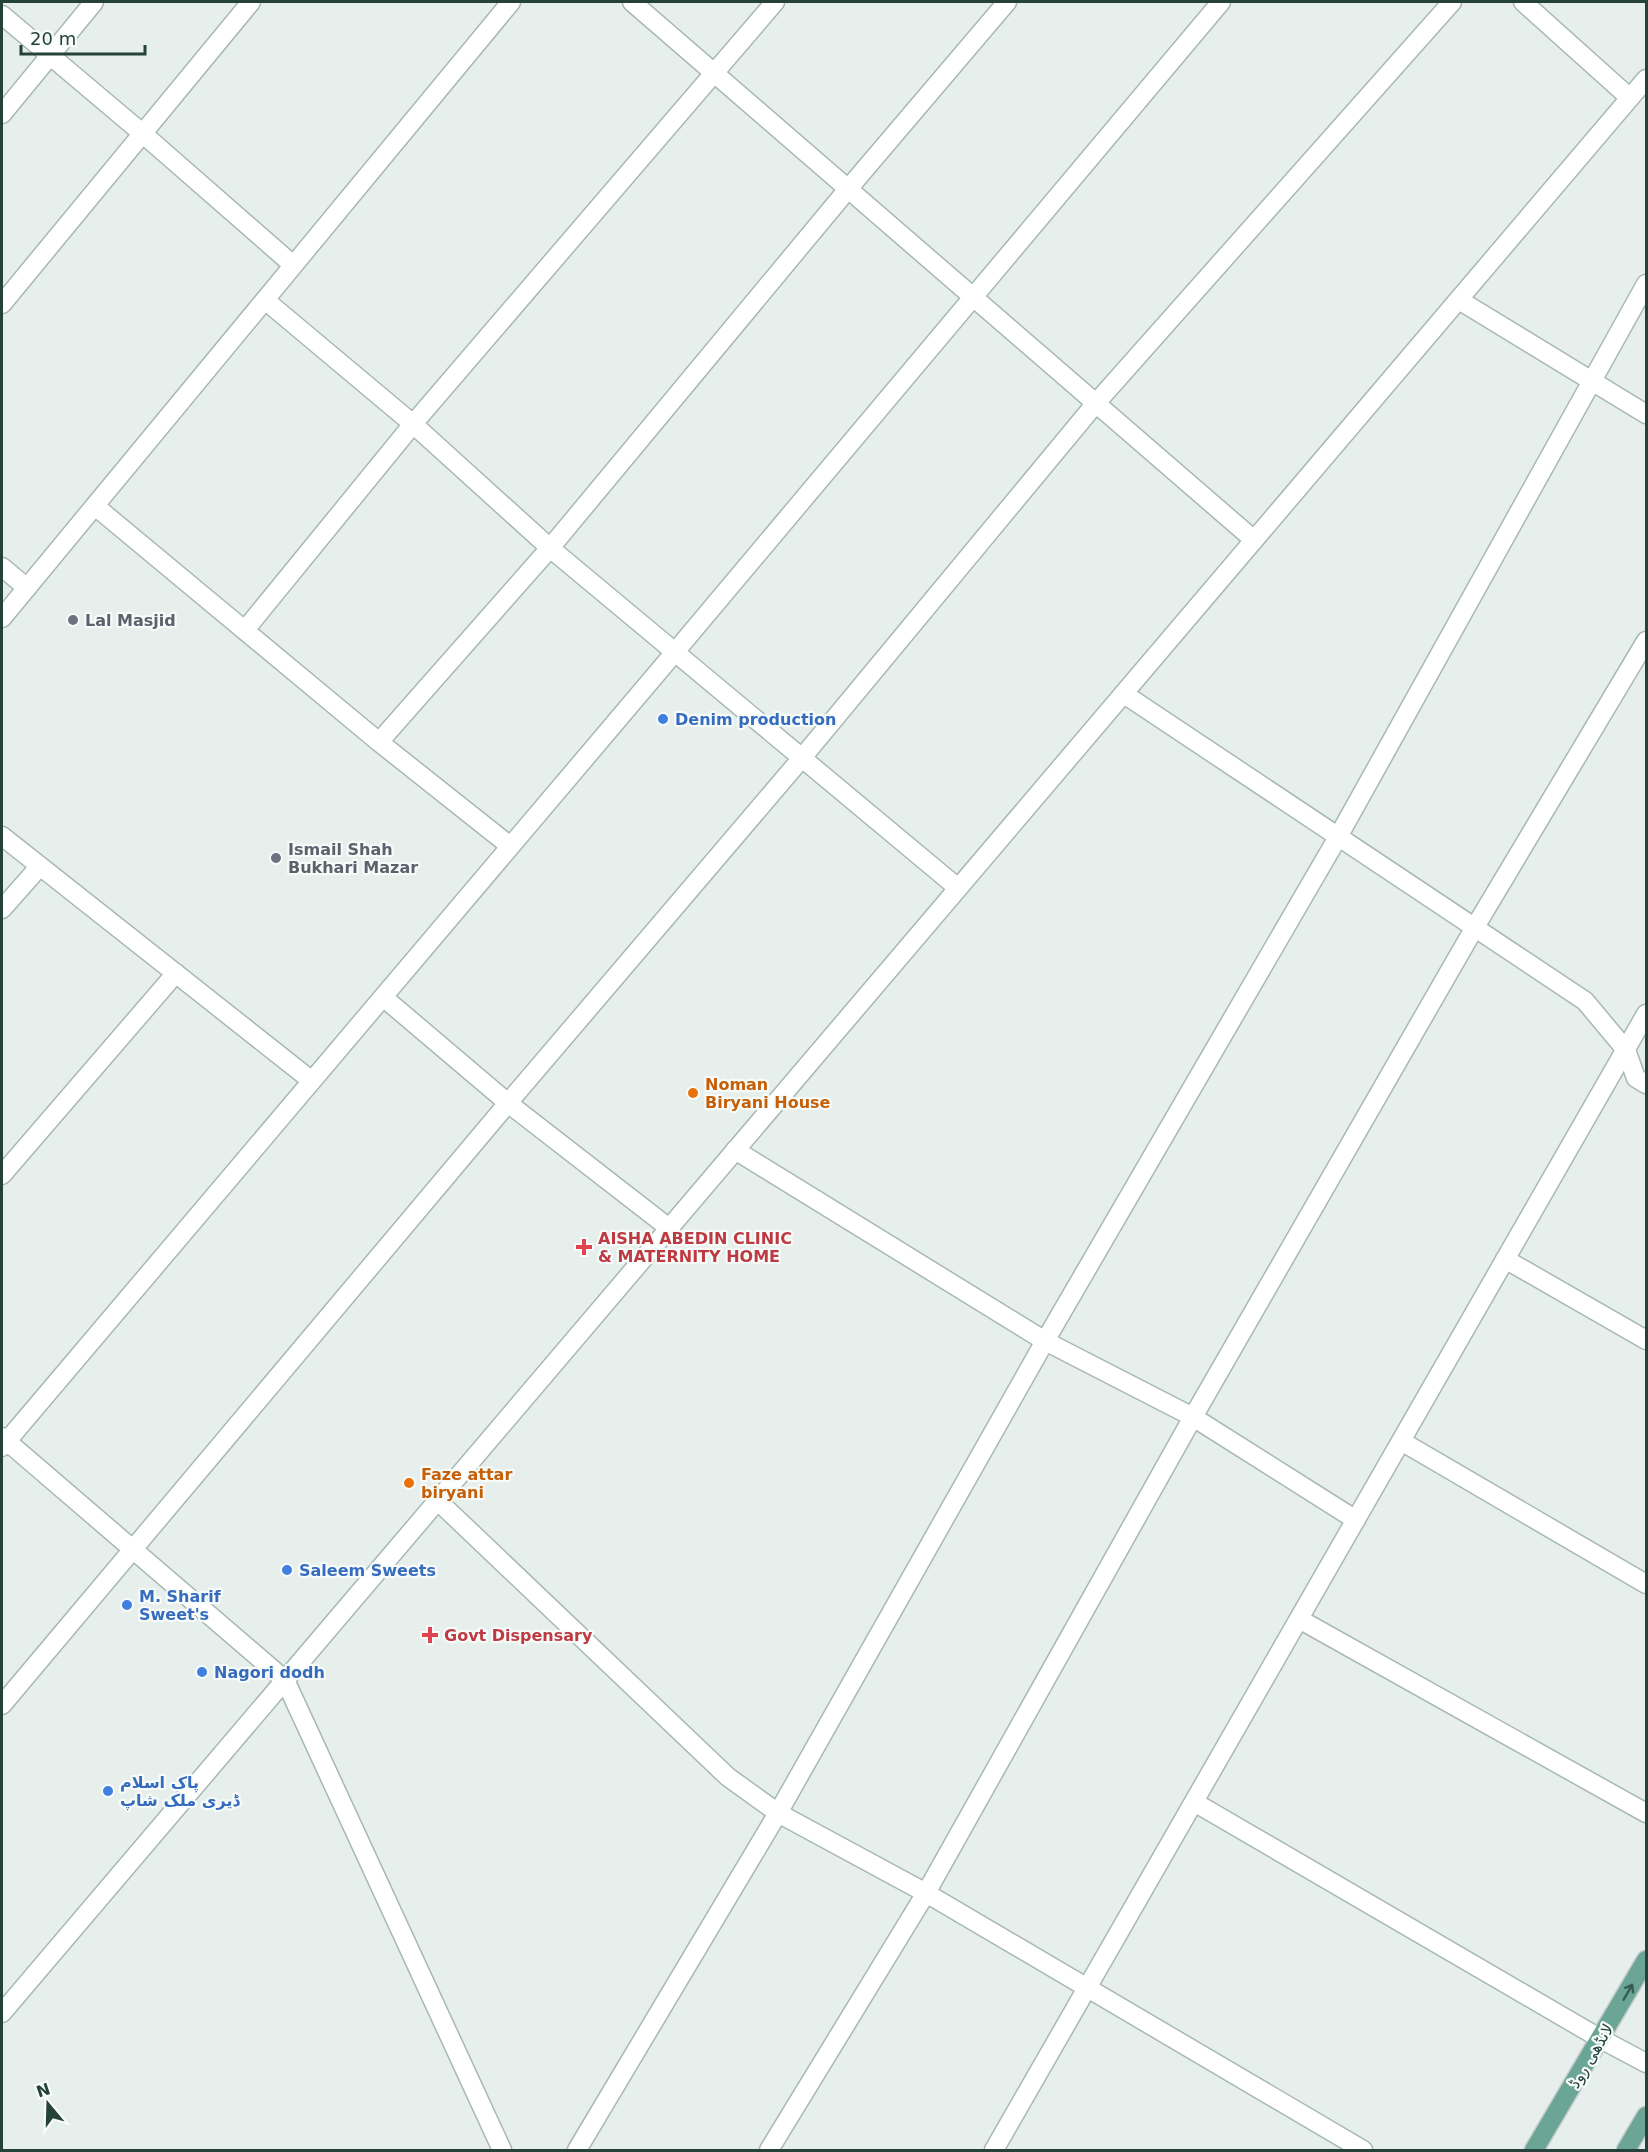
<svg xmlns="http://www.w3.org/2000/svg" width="1648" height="2152" font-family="'DejaVu Sans',Vazirmatn,sans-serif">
  <rect width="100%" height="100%" fill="#e6efeb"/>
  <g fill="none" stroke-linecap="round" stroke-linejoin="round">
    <defs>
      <path id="minor" d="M632,2L1254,540
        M1523,2L1630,98
        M2,15L142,133L293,265
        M2,114L94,2
        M265,300L413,424L550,548L958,888
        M1459,300L1646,414
        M2,304L251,2
        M95,506L379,742L510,846
        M2,567L27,588
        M245,630L413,424L775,2
        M379,742L550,548L848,189L1007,2
        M2,836L312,1081
        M2,909L40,866
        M383,997L508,1103L669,1228
        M735,1150L1045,1341L1193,1417L1356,1520
        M2,1175L176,973
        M1505,1259L1646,1340
        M1401,1441L1646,1584
        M2,1447L675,652L1221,2
        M437,1500L728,1777L778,1813L926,1893L1363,2150
        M1299,1619L1646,1813
        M2,1705L508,1103L801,759L1096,403L1452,2
        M1194,1802L1601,2039
        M577,2150L778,1813L1045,1341L1338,837L1646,284
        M769,2150L926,1893L1193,1417L1475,927L1646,641
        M994,2150L1646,1014"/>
      <path id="tertiary" d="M2,618L511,2
        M1124,694L1585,1001L1626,1050L1636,1078L1646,1084
        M2,1437L285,1680L502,2150
        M2,2013L1646,79
        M1601,2039L1646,2063"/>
      <path id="primary" d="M1534,2150L1646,1960
        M1626,2150L1646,2116"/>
    </defs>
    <use href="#minor" stroke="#a8b8b2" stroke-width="21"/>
    <use href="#tertiary" stroke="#a8b8b2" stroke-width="21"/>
    <use href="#primary" stroke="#c2cac8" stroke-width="21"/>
    <use href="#minor" stroke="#fff" stroke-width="18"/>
    <use href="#tertiary" stroke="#fff" stroke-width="18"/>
    <use href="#primary" stroke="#6aa596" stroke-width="18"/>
  </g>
  <defs><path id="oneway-shaft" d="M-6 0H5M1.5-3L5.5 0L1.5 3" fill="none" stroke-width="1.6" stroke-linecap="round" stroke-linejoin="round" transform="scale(1.5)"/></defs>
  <use stroke="#365b51" href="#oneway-shaft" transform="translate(1628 1992) rotate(-60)"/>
  <g fill="#6b7280" stroke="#f7fbf9" stroke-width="2">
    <circle cx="73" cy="620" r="6"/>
    <circle cx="276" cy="858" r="6"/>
  </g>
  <g fill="#3f7fe0" stroke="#f7fbf9" stroke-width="2">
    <circle cx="663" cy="719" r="6"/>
    <circle cx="287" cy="1570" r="6"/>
    <circle cx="127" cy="1605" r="6"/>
    <circle cx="202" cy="1672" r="6"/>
    <circle cx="108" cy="1791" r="6"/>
  </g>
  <g fill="#e8710a" stroke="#f7fbf9" stroke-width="2">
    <circle cx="693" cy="1093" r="6"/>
    <circle cx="409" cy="1483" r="6"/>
  </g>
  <g fill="#e0444e" stroke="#f7fbf9" stroke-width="2">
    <path d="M581 1238h6v6h6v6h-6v6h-6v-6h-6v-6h6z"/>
    <path d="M427 1626h6v6h6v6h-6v6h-6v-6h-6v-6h6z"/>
  </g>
  <g text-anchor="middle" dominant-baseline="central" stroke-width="4.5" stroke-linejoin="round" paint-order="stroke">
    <g font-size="16" font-weight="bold" fill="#5b616d" stroke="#f7fbf9" text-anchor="start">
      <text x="85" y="620">Lal Masjid</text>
      <text x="288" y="849">Ismail Shah<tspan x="288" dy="18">Bukhari Mazar</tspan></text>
    </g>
    <g font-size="16" font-weight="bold" fill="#366cbe" stroke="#f7fbf9" text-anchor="start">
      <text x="675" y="719">Denim production</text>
      <text x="299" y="1570">Saleem Sweets</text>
      <text x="139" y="1596">M. Sharif<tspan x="139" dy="18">Sweet's</tspan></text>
      <text x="214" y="1672">Nagori dodh</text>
      <text x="120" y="1782">پاک اسلام<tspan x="120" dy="18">ڈیری ملک شاپ</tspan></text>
    </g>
    <g font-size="16" font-weight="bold" fill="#c56008" stroke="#f7fbf9" text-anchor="start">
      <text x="705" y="1084">Noman<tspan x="705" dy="18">Biryani House</tspan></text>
      <text x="421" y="1474">Faze attar<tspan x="421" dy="18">biryani</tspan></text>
    </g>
    <g font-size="16" font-weight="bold" fill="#be3a42" stroke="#f7fbf9" text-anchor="start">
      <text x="598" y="1238">AISHA ABEDIN CLINIC<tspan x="598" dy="18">&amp; MATERNITY HOME</tspan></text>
      <text x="444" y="1635">Govt Dispensary</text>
    </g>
    <g font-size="16" fill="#24423a" stroke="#f7fbf9">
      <text transform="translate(1591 2056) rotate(-59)">لانڈھی روڈ</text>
    </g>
  </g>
  <rect width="1648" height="2152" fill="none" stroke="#24423a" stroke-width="6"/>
  <g transform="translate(48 2104) rotate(341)" stroke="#f7fbf9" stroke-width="4.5" paint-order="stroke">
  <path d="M0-4.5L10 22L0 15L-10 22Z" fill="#24423a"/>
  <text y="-9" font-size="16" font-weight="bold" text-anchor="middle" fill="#24423a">N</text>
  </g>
  <path d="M21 45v9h124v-9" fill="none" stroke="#24423a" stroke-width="3"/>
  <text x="30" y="45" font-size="18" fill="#24423a" stroke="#f7fbf9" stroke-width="4.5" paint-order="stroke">20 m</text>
</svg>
